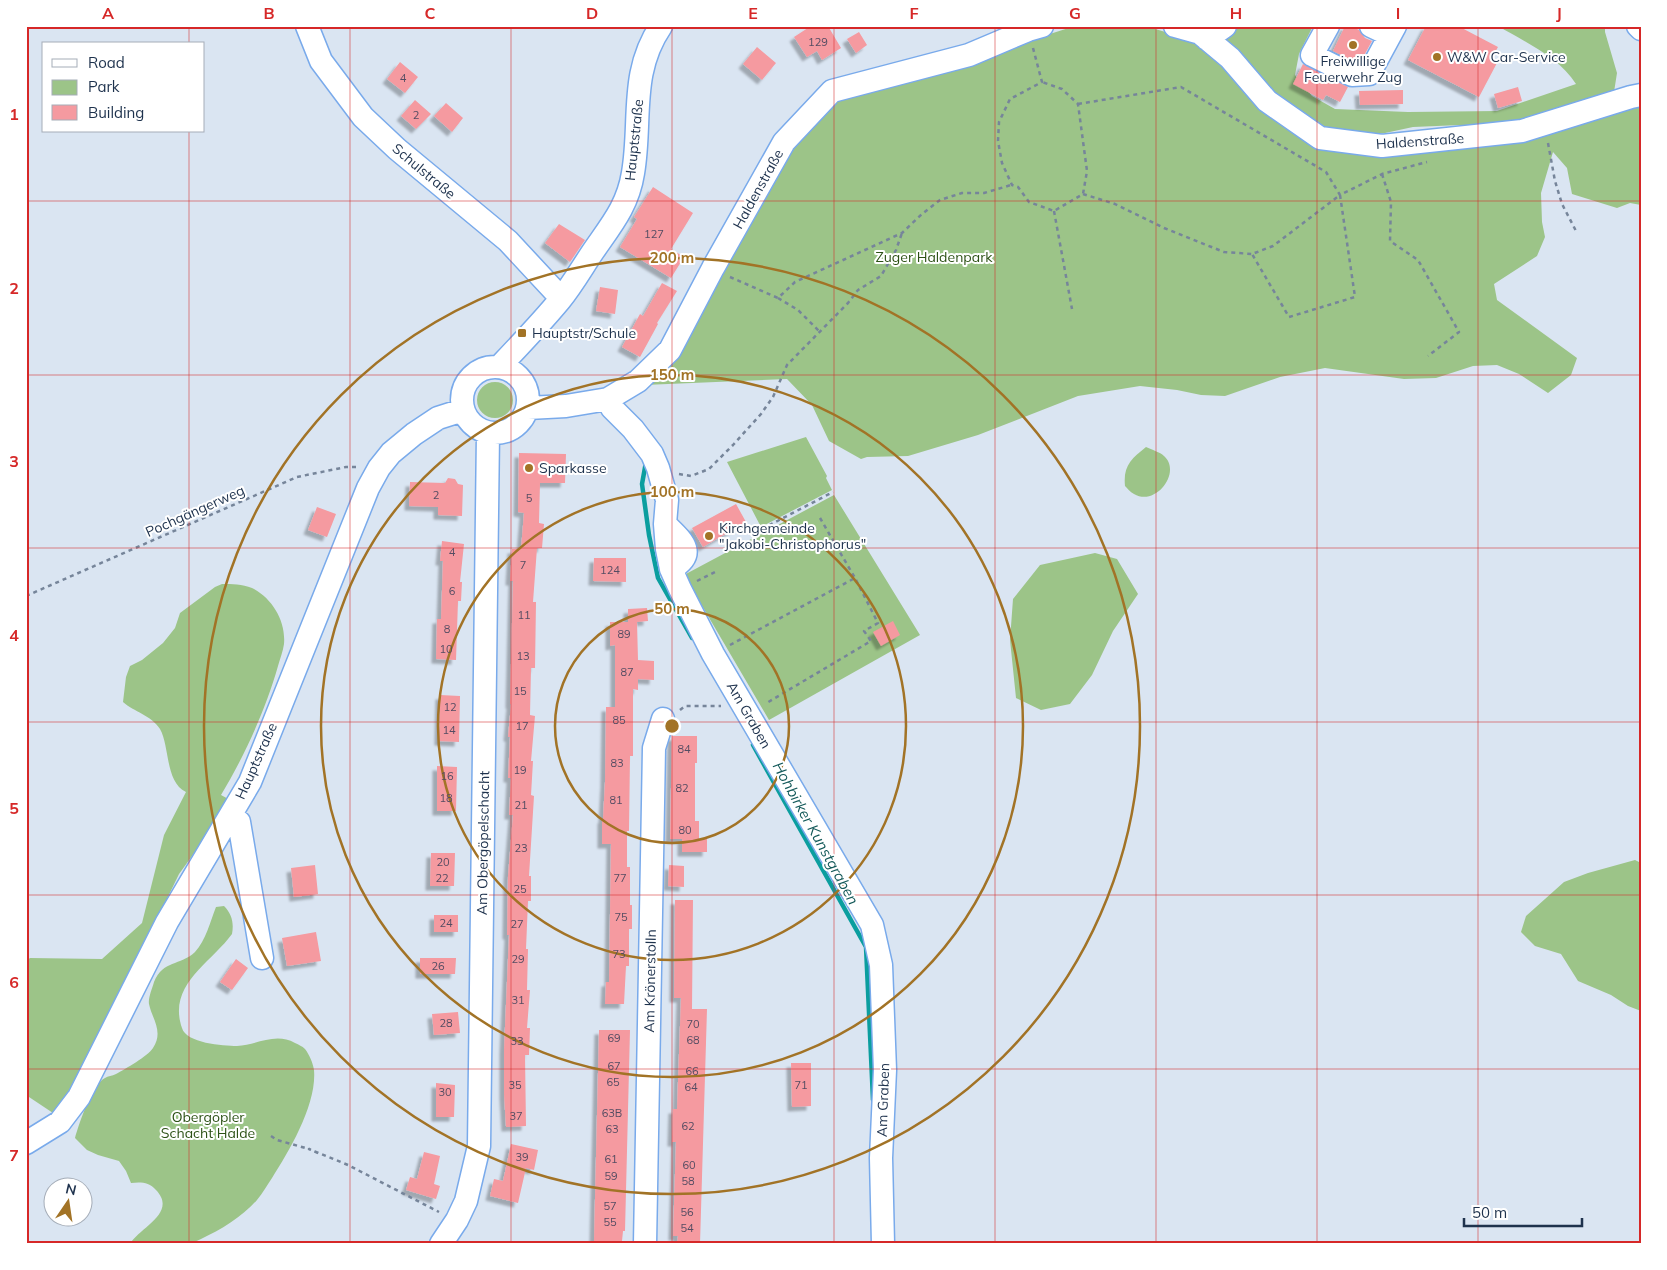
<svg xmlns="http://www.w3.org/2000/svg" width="1667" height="1270" font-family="Mulish,sans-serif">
  <defs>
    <filter id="shadow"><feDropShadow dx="-4.5" dy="4.5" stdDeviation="1" flood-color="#0004"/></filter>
  </defs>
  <rect width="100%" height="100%" fill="#dae5f2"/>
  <path fill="#9cc488" d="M1075,26H1145L1179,36L1228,59L1320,140L1382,150L1641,104V205L1630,203L1617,208L1572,194L1567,168L1553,152L1541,193L1542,222L1545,237L1537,256L1494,284L1497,300L1577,358L1571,375L1548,393L1519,374L1497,365L1473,366L1436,378L1404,379L1325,368L1280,377L1225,396L1201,395L1177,390L1140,386L1078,396L978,435L908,456L867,457L861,459L829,441L812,405L787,379L644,385L787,146L835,95L971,59Z
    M1213,26H1313L1299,54L1295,75L1312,96L1335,109L1408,112L1497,111L1576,84C1559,57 1525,42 1498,26H1605V32L1617,73L1614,92L1519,127L1460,125L1413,127L1385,133L1351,135L1321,125L1271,97Z
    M477 400a18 18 0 1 1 36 0a18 18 0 1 1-36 0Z
    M806,437L827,476L826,478L832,490L761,527L727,462Z
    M1146,447C1152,450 1160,452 1164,456C1182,472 1156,507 1134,494C1130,492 1127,488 1125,486C1123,466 1131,459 1146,447Z
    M834,495L920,635L769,720L684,575Z
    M1095,553L1117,559L1138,594L1113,631L1092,675L1070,704L1041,710L1016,698L1010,640L1013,599L1040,565Z
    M222,584C232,584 242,584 252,588C272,598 286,621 284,644C283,651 280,659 278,666C266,709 244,757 221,795L232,801L179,874L135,965L56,1115L26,1095V961L30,958L102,959L142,923L164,835L186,792C165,782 170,747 160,729C151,715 134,712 123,702L126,677L130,666L142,660L163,643L175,628L180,613L215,587Z
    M1635,860L1641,863V1011L1628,1006L1611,995L1578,981L1561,954L1535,946L1521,932L1526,916L1564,882L1588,873Z
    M224,906C232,914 234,923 232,934C211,963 167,985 182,1028C186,1043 223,1046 237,1046C257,1045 275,1032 295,1043C299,1045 302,1046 305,1049C309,1054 313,1063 314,1070C317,1104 290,1150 272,1178C267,1185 263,1193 257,1200C243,1216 221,1230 201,1239C181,1249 152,1244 130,1244C139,1228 178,1213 156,1190C149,1182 141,1182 131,1183L126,1171L119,1161L98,1155L87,1150L75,1138C79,1124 92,1084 105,1078C108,1076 112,1076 116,1074C125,1069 148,1056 153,1048C164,1031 152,1019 149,1004C148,998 152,989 154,982C163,960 180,966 195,952C206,940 210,922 216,907Z"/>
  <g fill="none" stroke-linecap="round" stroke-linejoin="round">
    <path stroke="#0b9e9f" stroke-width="4.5" d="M646,462L642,484L649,535L658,578L692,638
      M753,745L866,947L873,1100"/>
  </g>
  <path fill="#f59aa0" filter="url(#shadow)" d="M811,26H828L841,48L822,60L817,51L807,57L794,37Z
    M1345,26H1351L1359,30L1365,38L1372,41L1361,61L1355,62L1333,51Z
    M1426,26H1458L1498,47L1492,58L1498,61L1479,97L1408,60Z
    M859,32L867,45L856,53L847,39Z
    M757,47L776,63L762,80L743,64Z
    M400,62L418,77L405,93L387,79Z
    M1303,64L1348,87L1340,102L1326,95L1323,100L1293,84Z
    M1518,87L1522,101L1498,108L1494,94Z
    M1403,90V104L1360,105L1359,91Z
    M415,100L431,114L416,129L401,116Z
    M446,103L463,118L452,132L434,116Z
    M653,187L693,213L671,249L684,257L671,278L620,247L637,219L634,217Z
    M559,224L585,240L570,262L545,243Z
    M662,283L677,291L657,323L658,324L640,357L622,347L640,314L643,316Z
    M600,287L618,290L615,314L596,311Z
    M519,453L566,454L565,483H540L539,523L544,524L542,548H537L533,602H536L535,668H531L530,715L535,716L531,761H533L531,795L534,796L529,876H531V901H528L526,949H528L527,990H530L527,1028H530L529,1055H525L526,1126L506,1127L504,1094V1050L509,935H507L508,876L513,815H509L511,778H508L510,737H508L511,704H510L513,581H510L512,549H521L524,513L518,512Z
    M448,478L455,479L458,484L463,485L462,516L438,515V507L409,506L410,482L445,483Z
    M736,504L746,522L703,547L692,528Z
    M317,507L336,514L327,537L308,530Z
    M442,541L464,544L460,582H462L461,601H458L456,660L436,659L437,619H441L443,561H440Z
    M594,558H626V582L593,581Z
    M647,608L648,621L637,622L638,660L654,661V680L638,679V690L633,689V756H630L629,831H627V867H630V905H632V929H629V966H626L624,1004H605L606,982H609L611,844H602V819H603L605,782L606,707H615V645L610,646V622H628V609Z
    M893,621L900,635L881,646L873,632Z
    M440,695L460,696L459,742L439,741Z
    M672,736H697V763H695V821H699V839H707V852H682V839H670Z
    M437,766L457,767L456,811H437Z
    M431,853H455L454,886H430Z
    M315,865L318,894L294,897L291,868Z
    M669,865L684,866V887L668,886Z
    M675,900H693L692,1009H707L700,1244H677L678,1236H673L676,1142H672L673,1109H677L681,998H674Z
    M434,915H458V932H434Z
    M316,932L321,961L287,966L282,938Z
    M420,958H456L455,974H420Z
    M236,959L248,968L232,990L220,982Z
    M458,1012L460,1033L434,1035L432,1014Z
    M599,1030H630L625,1231H623L622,1241H594Z
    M791,1063H811V1106L792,1107Z
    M436,1083L455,1085L454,1117H436Z
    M511,1144L538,1150L534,1170L526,1168L518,1203L490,1196L494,1179L503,1181Z
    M424,1152L440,1156L434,1184L440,1186L436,1199L406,1190L410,1177L417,1179Z"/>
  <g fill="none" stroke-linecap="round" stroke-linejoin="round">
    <defs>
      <path id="minor" d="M307,26L321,61L363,117L397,149L508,241L561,298
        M1175,26L1200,33L1230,58L1267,101L1320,138L1382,146L1522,131L1631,97L1641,95
        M1328,26L1312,55L1352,75L1369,74L1395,26
        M1371,26L1390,35
        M1638,26L1641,29
        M1207,39L1225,26
        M462 400a33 33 0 1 1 66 0a33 33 0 1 1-66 0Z
        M499,367C520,345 541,323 560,300C573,284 583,266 594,250C612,224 628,205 633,173C642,121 629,73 661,26
        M608,399L612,408L633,429L652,454L658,468L667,500L665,524L667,549L671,569L680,589L713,654L872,925L881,965L885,1070L881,1158L883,1244
        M528,408L566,406L608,399L638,381L670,350L713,268L784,142L832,91L969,55L1028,30L1042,26
        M665,524C681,540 699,553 671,569
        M230,816L239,822L262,958
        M26,1143L60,1122L79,1097L167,922L250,782L368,488L379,468L391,453L414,434L438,418L463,410
        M441,1244L457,1220L466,1201L479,1146L488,433
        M645,1244L654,748L663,719"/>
    </defs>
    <use href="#minor" stroke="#79aaeb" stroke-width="25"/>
    <path stroke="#76859a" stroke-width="2.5" stroke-dasharray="4 4" stroke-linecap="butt" d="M1033,48L1042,82L1010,99L999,122L998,141L1002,163L1012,185L1018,187L1029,202L1054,211L1083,194L1087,171L1078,104L1062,89L1042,82
      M1078,104L1181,87L1326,172L1340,195L1382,174L1427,162
      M1548,143L1555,181L1562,204L1576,231
      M1382,174L1391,202L1390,241L1418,260L1459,332L1428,356
      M1083,194L1115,204L1164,228L1224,252L1252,254
      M1340,195L1355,297L1289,317L1252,254L1273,246Z
      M1054,211L1072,309
      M730,277L778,298L795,282L902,233L922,214L940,200L962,193H984L1011,185
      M778,298L798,310L820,332
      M679,474L691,476L709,469L733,445L761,414L773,397L787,365L848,303L858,290L881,276L896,250L902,233
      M820,518L855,578
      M762,529L833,492
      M697,581L717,571
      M26,596L297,477L346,467H358
      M730,645L855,578L878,623L864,631L871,641L765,704
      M680,710L685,706H721
      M271,1136L277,1140L309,1149
      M318,1153L309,1149L348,1165L439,1212"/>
    <use href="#minor" stroke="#fff" stroke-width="22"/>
  </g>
  <path fill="none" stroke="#d62828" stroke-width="1" stroke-opacity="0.55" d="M189,26V44M350,26V1244M511,26V1244M672,26V1244M834,26V1244M995,26V1244M1156,26V1244M1317,26V1244M1478,26V1244M189,131V1244M26,201H1641M26,375H1641M26,548H1641M26,722H1641M26,895H1641M26,1069H1641"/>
  <g fill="none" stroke="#a27326" stroke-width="2.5">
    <circle cx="672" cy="726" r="117"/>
    <circle cx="672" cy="726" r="234"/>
    <circle cx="672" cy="726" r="351"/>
    <circle cx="672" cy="726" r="468"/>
  </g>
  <g fill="#a27326" stroke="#fff" stroke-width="2">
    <circle cx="1353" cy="45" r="5"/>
    <circle cx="1437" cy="57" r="5"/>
    <rect x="517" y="328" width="10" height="10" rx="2.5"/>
    <circle cx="529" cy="468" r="5"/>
    <circle cx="709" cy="536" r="5"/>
  </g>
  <g text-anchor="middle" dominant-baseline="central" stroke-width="4" stroke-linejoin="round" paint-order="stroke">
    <g font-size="11" fill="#544c62">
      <text x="818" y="42">129</text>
      <text x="403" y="78">4</text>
      <text x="416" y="115">2</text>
      <text x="654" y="234">127</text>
      <text x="436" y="495">2</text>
      <text x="529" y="498">5</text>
      <text x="452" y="552">4</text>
      <text x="523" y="565">7</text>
      <text x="610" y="570">124</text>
      <text x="452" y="591">6</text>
      <text x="524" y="615">11</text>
      <text x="447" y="629">8</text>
      <text x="624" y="634">89</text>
      <text x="446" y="649">10</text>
      <text x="523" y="656">13</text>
      <text x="627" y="672">87</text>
      <text x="520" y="691">15</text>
      <text x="450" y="707">12</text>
      <text x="619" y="720">85</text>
      <text x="522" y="726">17</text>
      <text x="449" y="730">14</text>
      <text x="684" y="749">84</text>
      <text x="617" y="763">83</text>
      <text x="520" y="770">19</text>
      <text x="447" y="776">16</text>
      <text x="682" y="788">82</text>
      <text x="446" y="798">18</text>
      <text x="616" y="800">81</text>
      <text x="521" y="805">21</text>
      <text x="685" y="830">80</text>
      <text x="521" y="848">23</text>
      <text x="443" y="862">20</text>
      <text x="442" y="878">22</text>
      <text x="620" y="878">77</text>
      <text x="520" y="889">25</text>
      <text x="621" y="917">75</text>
      <text x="446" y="923">24</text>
      <text x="517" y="924">27</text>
      <text x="619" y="954">73</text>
      <text x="518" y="959">29</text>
      <text x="438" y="966">26</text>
      <text x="518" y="1000">31</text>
      <text x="446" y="1023">28</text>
      <text x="693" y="1024">70</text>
      <text x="614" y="1038">69</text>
      <text x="693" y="1040">68</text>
      <text x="517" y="1041">33</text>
      <text x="614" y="1066">67</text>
      <text x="692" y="1071">66</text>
      <text x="613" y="1082">65</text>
      <text x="515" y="1085">35</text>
      <text x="801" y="1085">71</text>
      <text x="691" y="1087">64</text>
      <text x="445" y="1092">30</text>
      <text x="612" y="1113">63B</text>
      <text x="516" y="1116">37</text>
      <text x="688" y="1126">62</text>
      <text x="612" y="1129">63</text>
      <text x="522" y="1157">39</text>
      <text x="611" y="1159">61</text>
      <text x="689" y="1165">60</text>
      <text x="611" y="1176">59</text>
      <text x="688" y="1181">58</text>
      <text x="610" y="1206">57</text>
      <text x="687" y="1212">56</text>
      <text x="610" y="1222">55</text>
      <text x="687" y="1228">54</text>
    </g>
    <g font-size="14" fill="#1e324d" stroke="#fff" text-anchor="start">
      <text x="1447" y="57">W&amp;W Car-Service</text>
      <text x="1353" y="61" text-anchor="middle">Freiwillige<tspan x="1353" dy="16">Feuerwehr Zug</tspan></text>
      <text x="532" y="333">Hauptstr/Schule</text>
      <text x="539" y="468">Sparkasse</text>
      <text x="719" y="528">Kirchgemeinde<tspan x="719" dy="16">"Jakobi-Christophorus"</tspan></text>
    </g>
    <g font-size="14" fill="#1e324d" stroke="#fff">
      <text transform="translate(634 140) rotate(-84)">Hauptstraße</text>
      <text transform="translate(1420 141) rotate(-4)">Haldenstraße</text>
      <text transform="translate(424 171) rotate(40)">Schulstraße</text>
      <text transform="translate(758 189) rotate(-61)">Haldenstraße</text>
      <text transform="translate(195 511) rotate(-24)">Pochgängerweg</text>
      <text transform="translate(749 715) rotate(60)">Am Graben</text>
      <text transform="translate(256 761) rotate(-66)">Hauptstraße</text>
      <text transform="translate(483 843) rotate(-89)">Am Obergöpelschacht</text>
      <text transform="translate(650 981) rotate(-89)">Am Krönerstolln</text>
      <text transform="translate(883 1100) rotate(-88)">Am Graben</text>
    </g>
    <g font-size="14" fill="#2c5115" stroke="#fff">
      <text x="934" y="257">Zuger Haldenpark</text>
      <text x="208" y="1117">Obergöpler<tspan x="208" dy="16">Schacht Halde</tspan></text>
    </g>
    <g font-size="15" font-style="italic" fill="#135959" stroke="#fff">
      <text transform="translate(816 833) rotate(61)">Hohbirker Kunstgraben</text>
    </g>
  </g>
  <circle cx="672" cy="726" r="8" fill="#a27326" stroke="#fff" stroke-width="2.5"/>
  <g font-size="15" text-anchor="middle" font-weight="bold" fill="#a27326" stroke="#fff" stroke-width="4" stroke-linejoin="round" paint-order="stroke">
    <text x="672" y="263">200 m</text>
    <text x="672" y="380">150 m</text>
    <text x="672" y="497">100 m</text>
    <text x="672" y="614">50 m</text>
  </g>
  <rect width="1667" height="1270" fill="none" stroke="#ffffff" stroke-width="55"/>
  <rect x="42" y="42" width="162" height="90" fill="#ffffff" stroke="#a5adb8"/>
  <rect x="52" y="59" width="25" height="8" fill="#ffffff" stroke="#a5adb8"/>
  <text x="88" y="68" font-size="15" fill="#1e324d">Road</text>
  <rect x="52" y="80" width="25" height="15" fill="#9cc488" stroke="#a5adb8"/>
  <text x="88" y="92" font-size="15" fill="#1e324d">Park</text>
  <rect x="52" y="105" width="25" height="15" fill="#f59aa0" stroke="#a5adb8"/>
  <text x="88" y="118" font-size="15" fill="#1e324d">Building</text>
  <g transform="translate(68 1202) rotate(13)"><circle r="24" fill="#ffffff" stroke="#a5adb8"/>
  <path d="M0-4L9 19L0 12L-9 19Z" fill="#a27326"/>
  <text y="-8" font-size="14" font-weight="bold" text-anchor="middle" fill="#1e324d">N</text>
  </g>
  <path d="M1464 1218v8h118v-8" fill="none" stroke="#1e324d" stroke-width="2.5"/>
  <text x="1472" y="1218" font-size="15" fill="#1e324d" stroke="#ffffff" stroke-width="4" paint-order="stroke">50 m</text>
  <rect x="28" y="28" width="1612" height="1214" fill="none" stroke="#d62828" stroke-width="2"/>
  <g font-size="16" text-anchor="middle" font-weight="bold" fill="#d62828">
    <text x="108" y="19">A</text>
    <text x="269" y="19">B</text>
    <text x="430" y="19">C</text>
    <text x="592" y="19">D</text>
    <text x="753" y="19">E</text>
    <text x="914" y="19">F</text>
    <text x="1075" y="19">G</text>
    <text x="1236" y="19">H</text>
    <text x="1398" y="19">I</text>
    <text x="1559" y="19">J</text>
    <text x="14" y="120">1</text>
    <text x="14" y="294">2</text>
    <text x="14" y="467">3</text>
    <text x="14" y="641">4</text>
    <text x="14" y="814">5</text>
    <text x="14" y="988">6</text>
    <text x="14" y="1161">7</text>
  </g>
</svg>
